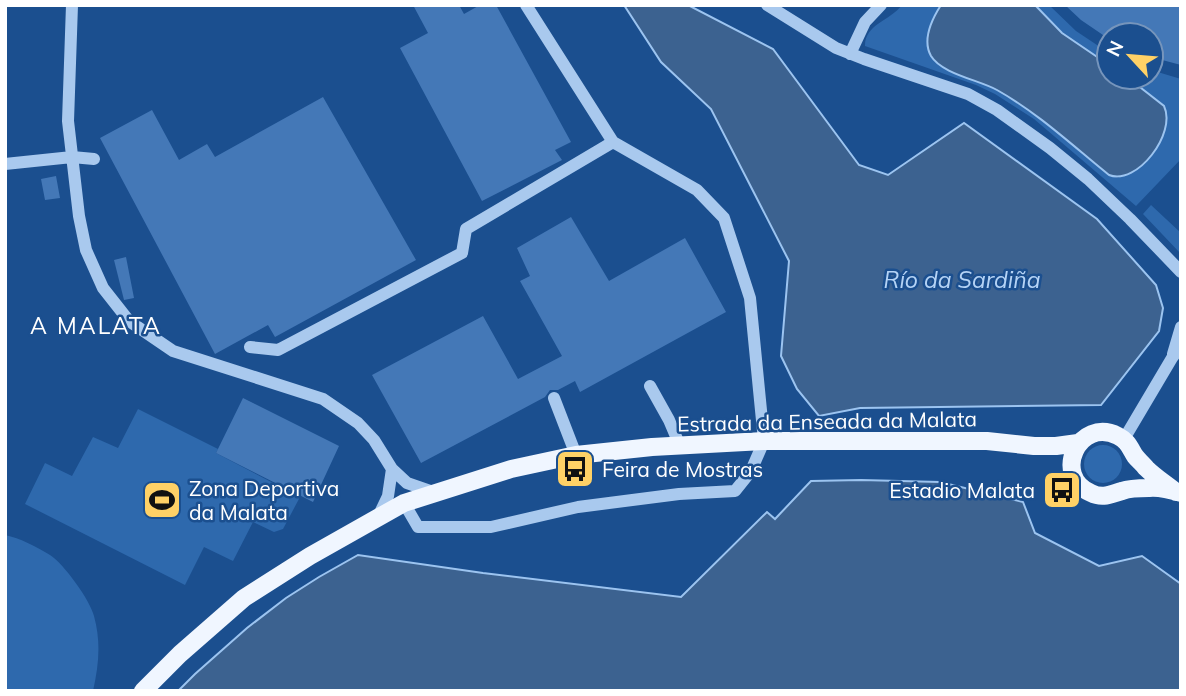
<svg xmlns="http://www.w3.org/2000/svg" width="1186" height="696" font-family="Mulish,sans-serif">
  <rect width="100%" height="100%" fill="#1b4f8f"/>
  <path fill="#2e69ad" d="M902,5H941C934,17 922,36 929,51C938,72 968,76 988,85C1031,105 1072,145 1109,175L1118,178L1159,145L1167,122L1166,109L1160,102L1127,77H1151V70L1181,79V159L1136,206L1034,119L995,94L976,85L865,46C865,24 890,21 902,5Z
    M1035,5H1049L1076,31L1109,53V65L1062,33Z
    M1151,205L1181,233V254L1143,214Z
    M138,409L218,449L216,453L300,497L283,529L274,532L253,522L233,561L204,547L185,585L25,504L45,463L72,476L93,437L118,448Z
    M1084 464a19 19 0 1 1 38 0a19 19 0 1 1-38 0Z
    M5,535C20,538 37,547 50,555C64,564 90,600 94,616C101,642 99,664 93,691H5Z"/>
  <path fill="#3c6290" stroke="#9cc4f0" stroke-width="2" d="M624,5H688L773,49L859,165L888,175L964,123L1097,219L1156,285L1163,308L1159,331L1101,405L860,408L819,416L797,389L781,356L789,261L711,109L661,62Z
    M941,5H1035L1062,33L1109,65V77H1127L1164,106C1177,133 1137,186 1109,175C1073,146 1038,113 997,90C979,80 942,74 931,56C922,40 932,19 941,5Z
    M861,480L940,482L1023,502L1035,533L1099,566L1142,556L1181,584V691H178L195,674L247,628L286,598L319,577L358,555L483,573L681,597L767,512L775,519L811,481Z"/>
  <path fill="#4478b7" d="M413,5H459L464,14L480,5H496L571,142L555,150L562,160L482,201L400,48L428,33Z
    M1065,5H1181V65L1151,57V35H1103L1081,20Z
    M323,97L416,260L275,337L268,325L215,354L100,138L152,110L179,160L207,144L215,157Z
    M56,176L60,198L45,200L41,179Z
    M571,217L609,281L685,238L726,312L580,392L575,381L558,390H550L545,397L421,463L372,375L483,316L518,379L562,356L520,281L530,276L517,248Z
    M126,257L134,298L124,300L114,260Z
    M243,398L339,446L313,502L216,453Z"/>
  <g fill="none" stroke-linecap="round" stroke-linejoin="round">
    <path stroke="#a9c9ee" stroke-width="12" d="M72,5L68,121L79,216L86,250L103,288L129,321L173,351L323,399L358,423L374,440L392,469L407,483L433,492
      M767,5L836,48L864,59L968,94L997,110L1050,148L1088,179L1130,219L1181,272
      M850,54L865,22L881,5
      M5,164L72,157L94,159
      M250,347L278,350L462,253L466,229L613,142
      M1173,354L1181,327
      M650,386L669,420L680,446
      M554,398L576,455
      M1124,439L1172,358L1181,346
      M404,503L418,527H491L578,507L679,494L735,491L751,471L764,441L750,298L724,218L697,190L613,142L526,5
      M378,517L388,496L392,469"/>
    <path stroke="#f0f6ff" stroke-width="18" d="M1176,492C1166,484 1155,477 1146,468C1143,464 1138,460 1135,456C1130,448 1128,441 1118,436C1079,416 1051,476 1091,493C1103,499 1111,494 1122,491C1130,488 1140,488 1149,488C1159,487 1171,490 1181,493
      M143,691L180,654L244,598L310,556L404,503L511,469L576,455L652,447L764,441H987L1034,446H1056L1078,443"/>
  </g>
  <defs>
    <symbol id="bus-square" viewBox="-11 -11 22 22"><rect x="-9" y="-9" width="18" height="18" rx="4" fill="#ffd166" stroke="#1b4f8f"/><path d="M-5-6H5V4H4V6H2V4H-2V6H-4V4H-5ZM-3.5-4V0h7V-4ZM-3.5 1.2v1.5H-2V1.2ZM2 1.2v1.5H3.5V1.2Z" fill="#111"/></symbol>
    <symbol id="stadium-square" viewBox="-11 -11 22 22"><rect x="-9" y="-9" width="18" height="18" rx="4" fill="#ffd166" stroke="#1b4f8f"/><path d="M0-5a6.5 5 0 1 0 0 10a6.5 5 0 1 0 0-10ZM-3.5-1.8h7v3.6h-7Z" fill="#111"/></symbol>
  </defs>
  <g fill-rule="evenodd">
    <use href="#bus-square" x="553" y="447" width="44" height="44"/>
    <use href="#bus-square" x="1040" y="468" width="44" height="44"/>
    <use href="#stadium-square" x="140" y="478" width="44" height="44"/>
  </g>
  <g text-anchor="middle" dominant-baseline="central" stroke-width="5" stroke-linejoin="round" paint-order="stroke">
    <g font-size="21" fill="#fff" stroke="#1b4f8f">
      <text transform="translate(827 421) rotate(-1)">Estrada da Enseada da Malata</text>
    </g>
    <g font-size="21" fill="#fff" stroke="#1b4f8f" text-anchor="start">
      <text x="602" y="469">Feira de Mostras</text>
      <text x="189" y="488">Zona Deportiva<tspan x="189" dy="24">da Malata</tspan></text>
      <text x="1035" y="490" text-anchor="end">Estadio Malata</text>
    </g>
    <g font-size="23" font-style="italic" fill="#b5d3f5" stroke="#1b4f8f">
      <text x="962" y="279">Río da Sardiña</text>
    </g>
    <g font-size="23" letter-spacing="2" fill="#fff" stroke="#1b4f8f">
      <text x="96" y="325">A MALATA</text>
    </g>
  </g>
  <rect width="1186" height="696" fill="none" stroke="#ffffff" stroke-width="14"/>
  <g transform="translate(1130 56) rotate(296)"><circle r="33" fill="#1b4f8f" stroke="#7695bc" stroke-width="2"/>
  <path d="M0-5L12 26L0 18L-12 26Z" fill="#ffd166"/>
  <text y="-10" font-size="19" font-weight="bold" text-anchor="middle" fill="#ffffff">N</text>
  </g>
</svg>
